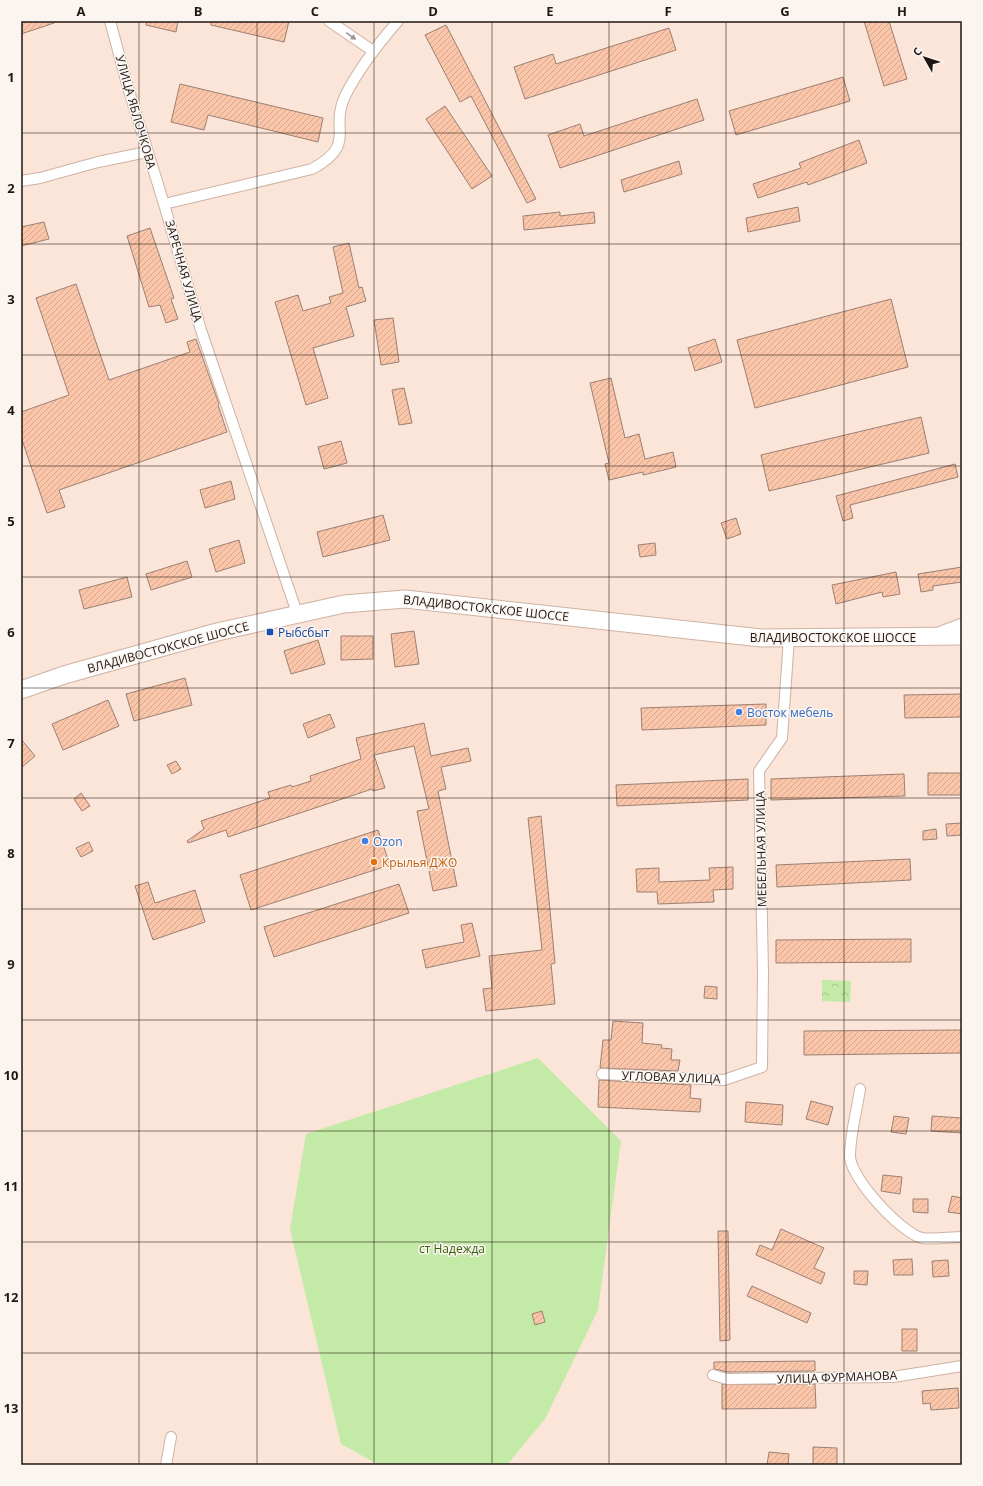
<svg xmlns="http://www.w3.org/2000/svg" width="983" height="1486" font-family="'Open Sans',sans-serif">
  <defs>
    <pattern id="park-crowns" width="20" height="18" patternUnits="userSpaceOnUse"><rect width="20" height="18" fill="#c3eaa6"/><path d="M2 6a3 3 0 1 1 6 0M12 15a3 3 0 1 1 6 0" fill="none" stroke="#a7c88e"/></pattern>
    <pattern id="building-hatch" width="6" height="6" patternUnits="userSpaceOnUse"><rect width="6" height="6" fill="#fac5a9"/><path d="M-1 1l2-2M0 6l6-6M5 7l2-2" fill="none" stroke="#d6a890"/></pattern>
  </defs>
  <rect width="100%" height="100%" fill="#fbe4d8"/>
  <path fill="url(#park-crowns)" d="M822,980L851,981L850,1002L822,1001Z"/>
  <path fill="#c3eaa6" d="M538,1058L621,1141L598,1310L545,1419L507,1465H379L341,1444L290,1229L306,1134Z"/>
  <path fill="url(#building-hatch)" stroke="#9b8173" d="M21,21H54V23L21,34Z
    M147,21H178L176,32L146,25Z
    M211,21H289L284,42L211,25Z
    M864,21H889L907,79L884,86Z
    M446,25L536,199L527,203L471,96L460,102L425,35Z
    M669,28L676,50L525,99L514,67L553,54L556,64Z
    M843,77L850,101L736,135L729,111Z
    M180,84L323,118L318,142L208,115L204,130L171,122Z
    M697,99L704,120L560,168L548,135L580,124L584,136Z
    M445,106L492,176L472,189L426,119Z
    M859,140L867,163L808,185L807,182L758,198L753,184L801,168L799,163Z
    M679,161L682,174L624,192L621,180Z
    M798,207L800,221L748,232L746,218Z
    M560,212V216L594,212L595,223L524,230L523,216Z
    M44,222L49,239L21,246V227Z
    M150,228L174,298L171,299L178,319L166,323L160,305L149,307L127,236Z
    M349,243L359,288L362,287L366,301L346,307L354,336L313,348L328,398L306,405L275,302L298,295L303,311L331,303L329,297L343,293L333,247Z
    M76,284L109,380L190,352L187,342L196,339L219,404L218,405L227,432L59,490L65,507L47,513L21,437V412L69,395L36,298Z
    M891,299L908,367L755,408L737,340Z
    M393,318L399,362L381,365L374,320Z
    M715,339L722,362L695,371L688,348Z
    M611,378L625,438L639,434L645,459L673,452L676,467L643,475V472L609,480L605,464L609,463L590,383Z
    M404,388L412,423L399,425L392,390Z
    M921,417L929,453L769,491L761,455Z
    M341,441L347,463L324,469L318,447Z
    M955,464L958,477L850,505L853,518L843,521L836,496Z
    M231,481L235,499L205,508L200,490Z
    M383,515L390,540L323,557L317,532Z
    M736,518L741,534L727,539L721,523Z
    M239,540L245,563L216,572L209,549Z
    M655,543L656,555L640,557L638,545Z
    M187,561L192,577L151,590L146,574Z
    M962,567V582L933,586V590L921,592L918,574Z
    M896,572L900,594L883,597L882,592L836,604L832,585Z
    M127,577L132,597L84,609L79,590Z
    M414,631L419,664L395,667L391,634Z
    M341,636H373V659L341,660Z
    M318,640L325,664L291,674L284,651Z
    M185,678L192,705L134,721L126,694Z
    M962,694V717L905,718L904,695Z
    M108,700L119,726L63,750L52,724Z
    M766,704V725L642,730L641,708Z
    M330,714L335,727L308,738L303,724Z
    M424,723L431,756L468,748L471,761L441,767L446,789L438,791L457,886L433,891L417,811L429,809L414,746L374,755L385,788L373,791L372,789L228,837L226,830L188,843L187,841L204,829L201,821L270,798L268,792L291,785L292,787L311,781L310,776L361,759L356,738Z
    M21,739L35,756L21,768Z
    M176,761L181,769L172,774L167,765Z
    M928,773H962V795H928Z
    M904,774L905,796L771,800V779Z
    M748,779V800L617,806L616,785Z
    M81,793L90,806L82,811L74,799Z
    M541,816L555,963L551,964L555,1004L486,1011L483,989L492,988L489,956L542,950L528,818Z
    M962,823V835L947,836L946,824Z
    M936,829L937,839L923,840V831Z
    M378,830L390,865L251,910L240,875Z
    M89,842L93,851L81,857L76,848Z
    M910,859L911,880L777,887L776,865Z
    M733,867V889L713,890L714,902L658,904L657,892H637L636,869L659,868V882L710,880L709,868Z
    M148,882L155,903L195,890L205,922L153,940L135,886Z
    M399,884L409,913L274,957L264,927Z
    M472,923L480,956L426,968L422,950L464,942L461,925Z
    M911,939V962L776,963V940Z
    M705,986L717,987V999L704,998Z
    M613,1021L643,1023L642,1043L662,1045L661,1048L672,1049L671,1060H680L678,1071L600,1068L603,1040H611Z
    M962,1030V1053L804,1055V1031Z
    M599,1080L691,1085L690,1098L701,1099L700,1112L598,1107Z
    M811,1101L833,1107L828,1125L806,1119Z
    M746,1102L783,1105L782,1125L745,1122Z
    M894,1116L909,1118L906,1134L891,1132Z
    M932,1116L962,1118V1133L931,1131Z
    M883,1175L902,1177L900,1194L881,1191Z
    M952,1196L962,1198V1214L948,1212Z
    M913,1199H928V1213L913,1212Z
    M781,1229L824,1248L814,1268L825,1273L821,1284L756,1255L760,1245L772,1250Z
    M718,1231H728L730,1340L720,1341Z
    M912,1259L913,1275H894L893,1260Z
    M948,1260L949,1276L933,1277L932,1261Z
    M854,1271H868L867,1285L854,1284Z
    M752,1286L811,1313L807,1323L747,1296Z
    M542,1311L545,1322L535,1325L532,1314Z
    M902,1329H917V1351H902Z
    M815,1361V1371L728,1372L714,1369V1362Z
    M722,1384H815L816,1408L722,1409Z
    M958,1388L959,1408L931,1410L930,1403L923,1404L922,1391Z
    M813,1447L837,1448V1465H813Z
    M769,1452L789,1454L788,1465H767Z"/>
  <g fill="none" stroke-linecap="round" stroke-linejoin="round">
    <defs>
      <path id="minor" d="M110,21L129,91L164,204
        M329,21L373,51
        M21,181L40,178L98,162L147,152
        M297,613L201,330L164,204L312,169C358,144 329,130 345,96C359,68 378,44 398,21
        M602,1074L724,1080L762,1067L763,972L759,771L782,738L789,638
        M860,1089C857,1110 850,1135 850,1156C850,1178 901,1233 922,1238C934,1240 950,1237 962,1237
        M713,1375L727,1379L893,1377L962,1366
        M166,1465L171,1437"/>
      <path id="tertiary" d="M941,633L962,625"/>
      <path id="trunk" d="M21,690L64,675L217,632L344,604L405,599L761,638L962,636"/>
    </defs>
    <use href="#minor" stroke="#ceb3a4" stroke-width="12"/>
    <use href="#tertiary" stroke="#ceb3a4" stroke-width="15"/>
    <use href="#trunk" stroke="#ceb3a4" stroke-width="19"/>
    <use href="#minor" stroke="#fff" stroke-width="10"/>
    <use href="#tertiary" stroke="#fff" stroke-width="13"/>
    <use href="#trunk" stroke="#fff" stroke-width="17"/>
  </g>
  <defs><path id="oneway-solid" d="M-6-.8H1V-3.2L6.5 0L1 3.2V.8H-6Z"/></defs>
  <use fill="#9b9694" href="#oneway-solid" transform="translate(351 36) rotate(35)"/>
  <path fill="none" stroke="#201611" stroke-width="1" stroke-opacity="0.55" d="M139,21V1465M257,21V1465M374,21V1465M492,21V1465M609,21V1465M726,21V1465M844,21V1465M21,133H962M21,244H962M21,355H962M21,466H962M21,577H962M21,688H962M21,798H962M21,909H962M21,1020H962M21,1131H962M21,1242H962M21,1353H962"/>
  <rect fill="#1a4fb4" stroke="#fbf5f2" stroke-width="1.5" x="266" y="628" width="8" height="8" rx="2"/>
  <g fill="#3f7fe0" stroke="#fbf5f2" stroke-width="1.5">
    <circle cx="739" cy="712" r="4"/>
    <circle cx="365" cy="841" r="4"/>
  </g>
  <circle fill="#e8710a" stroke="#fbf5f2" stroke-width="1.5" cx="374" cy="862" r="4"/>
  <g text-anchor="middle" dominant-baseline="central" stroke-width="3" stroke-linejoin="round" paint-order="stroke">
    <g font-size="12" fill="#201611" stroke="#fbf5f2">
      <text transform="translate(136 112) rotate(74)">УЛИЦА ЯБЛОЧКОВА</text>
      <text transform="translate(184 271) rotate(74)">ЗАРЕЧНАЯ УЛИЦА</text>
      <text transform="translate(486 608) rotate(6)">ВЛАДИВОСТОКСКОЕ ШОССЕ</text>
      <text x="833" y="637">ВЛАДИВОСТОКСКОЕ ШОССЕ</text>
      <text transform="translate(168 647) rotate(-15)">ВЛАДИВОСТОКСКОЕ ШОССЕ</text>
      <text transform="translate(761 849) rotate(-91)">МЕБЕЛЬНАЯ УЛИЦА</text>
      <text transform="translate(671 1077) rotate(2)">УГЛОВАЯ УЛИЦА</text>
      <text transform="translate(837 1377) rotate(-2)">УЛИЦА ФУРМАНОВА</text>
    </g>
    <g font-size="12" fill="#164399" stroke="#fbf5f2" text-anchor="start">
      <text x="278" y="632">Рыбсбыт</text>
    </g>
    <g font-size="12" fill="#366cbe" stroke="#fbf5f2" text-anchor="start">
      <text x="747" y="712">Восток мебель</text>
      <text x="373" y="841">Ozon</text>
    </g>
    <g font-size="12" fill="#c56008" stroke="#fbf5f2" text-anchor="start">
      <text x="382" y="862">Крылья ДЖО</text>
    </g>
    <g font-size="12" fill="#365e05" stroke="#fbf5f2">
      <text x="452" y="1248">ст Надежда</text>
    </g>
  </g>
  <rect width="983" height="1486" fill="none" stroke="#fbf5f2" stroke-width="44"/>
  <g transform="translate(925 58) rotate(309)" stroke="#fbf5f2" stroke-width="3" paint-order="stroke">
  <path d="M0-3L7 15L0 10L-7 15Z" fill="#201611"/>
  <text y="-6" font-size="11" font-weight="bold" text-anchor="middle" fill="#201611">С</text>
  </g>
  <rect x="22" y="22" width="939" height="1442" fill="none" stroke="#201611" stroke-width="1.5"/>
  <g font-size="13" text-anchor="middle" font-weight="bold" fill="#201611">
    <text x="81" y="16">A</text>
    <text x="198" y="16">B</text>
    <text x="315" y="16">C</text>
    <text x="433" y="16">D</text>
    <text x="550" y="16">E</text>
    <text x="668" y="16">F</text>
    <text x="785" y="16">G</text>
    <text x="902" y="16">H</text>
    <text x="11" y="82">1</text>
    <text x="11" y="193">2</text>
    <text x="11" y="304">3</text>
    <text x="11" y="415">4</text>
    <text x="11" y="526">5</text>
    <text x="11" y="637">6</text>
    <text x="11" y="748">7</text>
    <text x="11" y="858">8</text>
    <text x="11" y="969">9</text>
    <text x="11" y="1080">10</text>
    <text x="11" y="1191">11</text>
    <text x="11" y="1302">12</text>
    <text x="11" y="1413">13</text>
  </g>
</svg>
